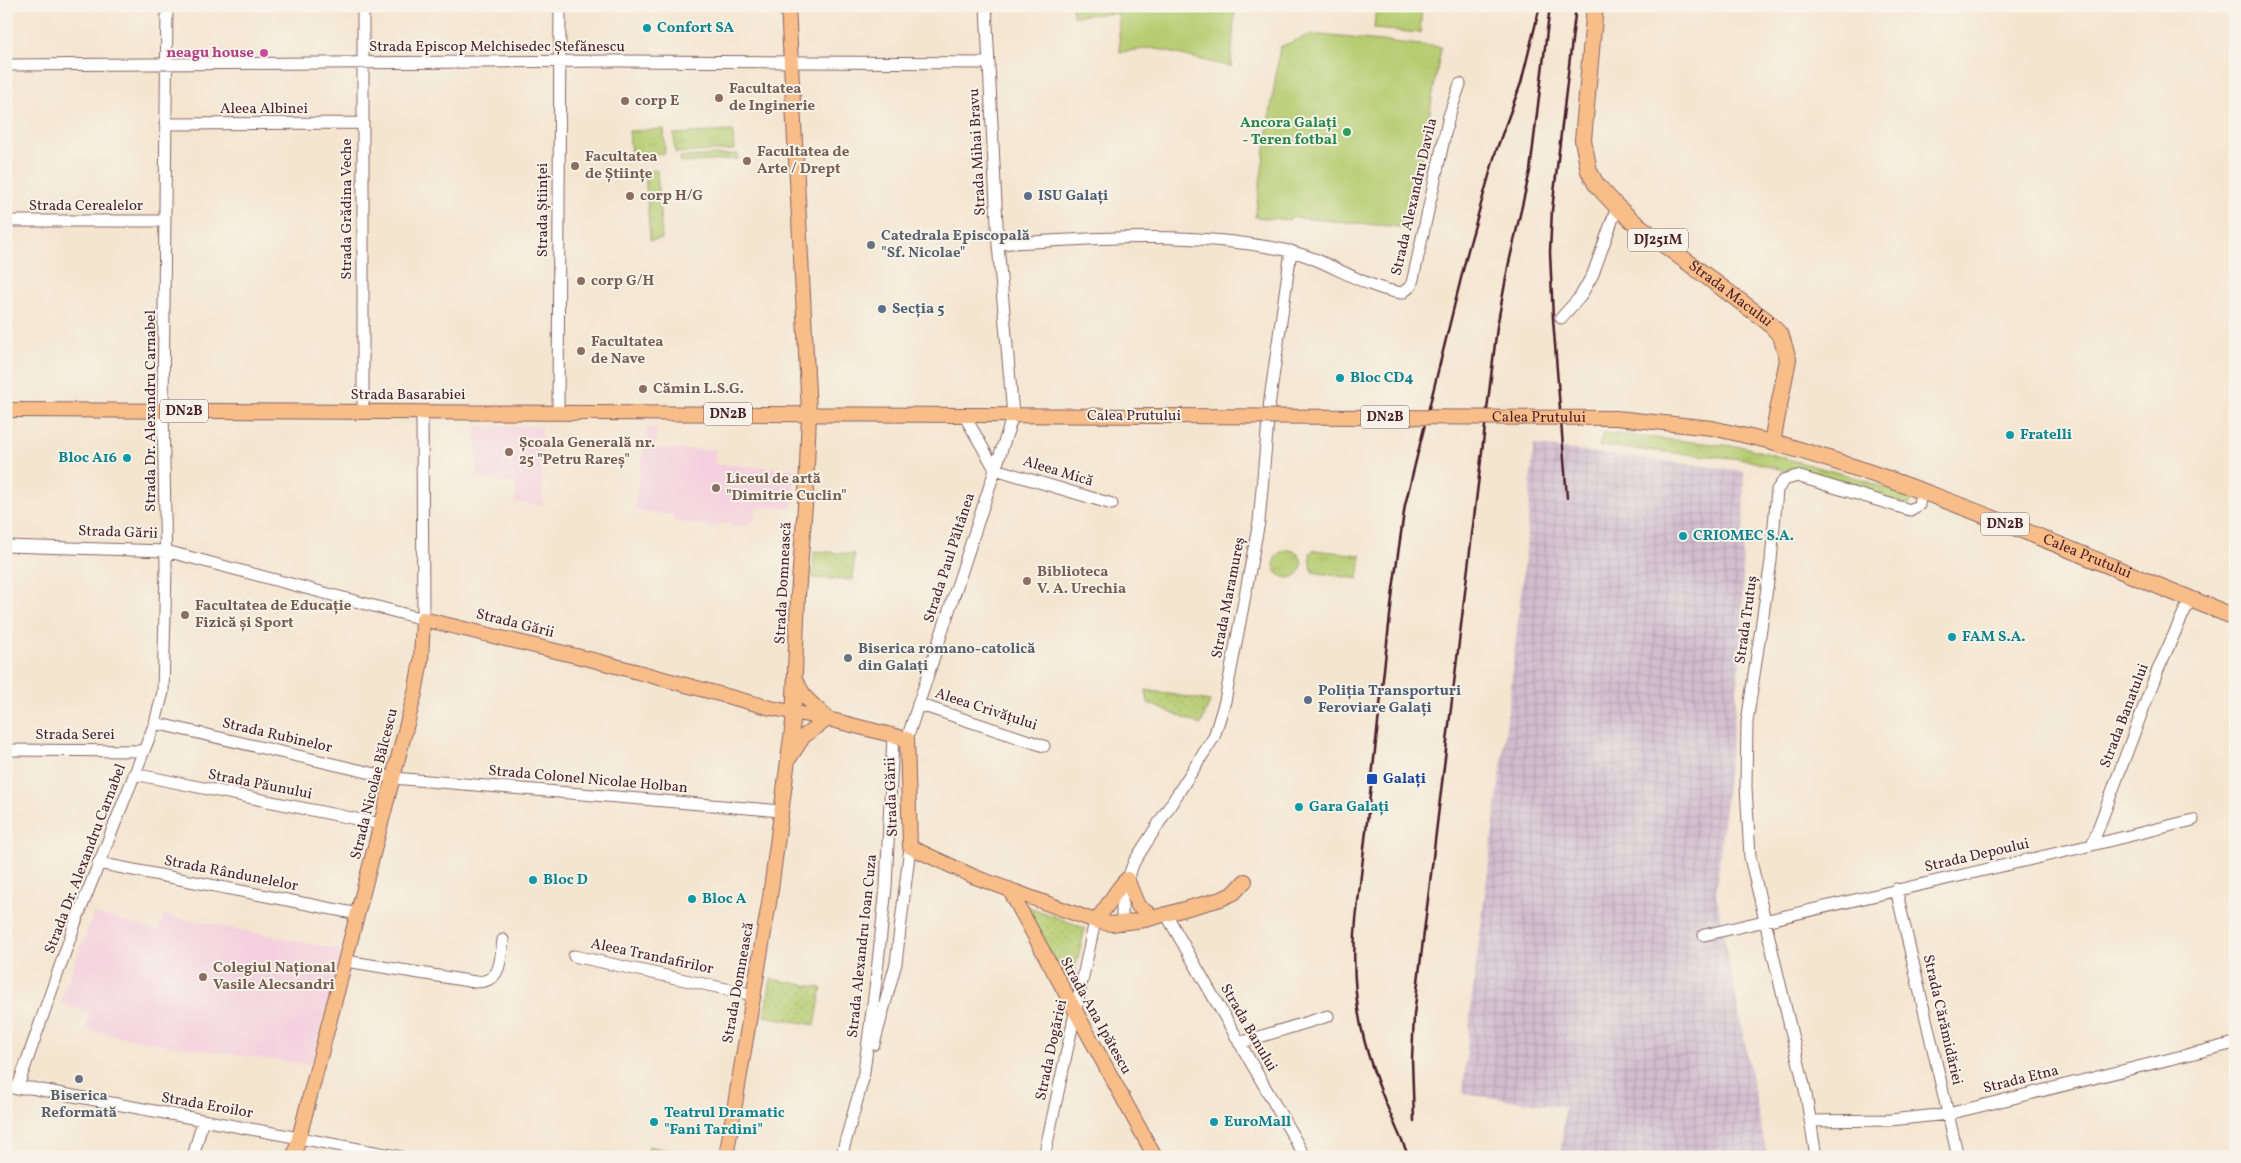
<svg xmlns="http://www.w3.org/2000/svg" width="2241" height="1163" font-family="Vollkorn,serif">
  <defs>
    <pattern id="industrial-grid" width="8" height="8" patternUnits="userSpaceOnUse" patternTransform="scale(1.25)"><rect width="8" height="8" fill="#d0bdce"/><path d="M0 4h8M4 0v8" fill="none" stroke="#b4a2b1"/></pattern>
    <pattern id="grass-tufts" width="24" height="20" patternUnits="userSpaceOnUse" patternTransform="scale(1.25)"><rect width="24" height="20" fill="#b5cc70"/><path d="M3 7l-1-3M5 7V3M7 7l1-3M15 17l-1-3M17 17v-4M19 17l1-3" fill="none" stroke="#9daf61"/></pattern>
    <pattern id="park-dots" width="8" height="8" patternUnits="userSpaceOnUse" patternTransform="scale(1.25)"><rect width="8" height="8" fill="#b5cc70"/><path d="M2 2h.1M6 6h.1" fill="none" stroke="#9daf61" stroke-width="1.8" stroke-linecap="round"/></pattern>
  </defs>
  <rect width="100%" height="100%" fill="#f7f3e8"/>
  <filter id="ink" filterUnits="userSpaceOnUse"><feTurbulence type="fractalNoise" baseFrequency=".02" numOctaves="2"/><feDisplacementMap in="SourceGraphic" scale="10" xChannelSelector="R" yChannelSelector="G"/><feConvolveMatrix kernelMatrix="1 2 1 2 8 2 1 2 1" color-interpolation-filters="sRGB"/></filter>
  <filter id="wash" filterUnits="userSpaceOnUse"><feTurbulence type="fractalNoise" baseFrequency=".0096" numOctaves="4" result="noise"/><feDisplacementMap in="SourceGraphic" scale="20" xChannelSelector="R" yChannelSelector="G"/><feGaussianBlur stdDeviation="1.12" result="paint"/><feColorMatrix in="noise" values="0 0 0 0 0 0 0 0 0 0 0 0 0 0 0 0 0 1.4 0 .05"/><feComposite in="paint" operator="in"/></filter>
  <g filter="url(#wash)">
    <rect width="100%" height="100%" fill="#f4e5cf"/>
    <path fill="#f4cfde" d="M476,426H541L543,505L515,503L516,484L477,478Z
      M647,427H657L656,449L716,450L715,464L795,469L793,508L761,507L755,510V522L750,521L745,526L737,525L733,528L731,524L720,523L717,527L673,521L674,516L634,510Z
      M94,913L158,931L163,915L343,950L311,1065L166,1045L86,1030L90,1013L60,1003Z"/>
    <path fill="url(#industrial-grid)" d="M1533,445L1744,471L1742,641L1716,894L1767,1157H1560L1565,1107L1463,1094L1471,1004L1504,745L1526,549Z"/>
    <path fill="url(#grass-tufts)" stroke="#80764e" d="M664,129L665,153L631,155L629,131Z
      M733,131L734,150L675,153L674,134Z
      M738,154V159L680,163V157Z
      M657,170L662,239L650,240L645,171Z
      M1603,433L1744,447L1857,478L1914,499L1909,505L1743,459L1599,446Z
      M1274 564a14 14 0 1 1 28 0a14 14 0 1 1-28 0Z
      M1313,550L1361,555L1358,579L1312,572L1310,553Z"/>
    <path fill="url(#park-dots)" stroke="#80764e" d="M814,551L854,554L853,580L813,578Z
      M1146,690L1210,701L1201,725L1148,703Z
      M1027,906L1085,928L1073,979L1067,981L1064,979L1026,909Z
      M771,979L822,988L815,1025L764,1016Z
      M649,1146L697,1157H647Z"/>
    <path fill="#b5cc70" stroke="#80764e" d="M1072,6H1235L1231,67L1153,48L1120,52L1118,13L1073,16Z
      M1376,6H1422L1420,33L1374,29Z
      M1311,34L1441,47L1410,228L1290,217V220L1255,217L1280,47Z"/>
  </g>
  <g filter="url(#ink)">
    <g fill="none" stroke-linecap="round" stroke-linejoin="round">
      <defs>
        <path id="minor" d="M6,65L618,61L989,63
          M165,124L362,123
          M6,221H165
          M998,244C1095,238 1193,230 1289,251C1327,259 1363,288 1402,293L1411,286L1413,279L1449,116L1460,84
          M1561,318L1580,297L1593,274L1617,207
          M363,411V6
          M558,413L560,6
          M964,415L995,469L1112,504
          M6,546L166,551L423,619L422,412
          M918,704L1044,746
          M155,723L393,778L781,811
          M907,739L1013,415L998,244L986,6
          M6,750L143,751
          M134,774L381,824
          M2092,845L2157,672L2190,599
          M98,863L358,914
          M1896,889L1958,1157
          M1166,914L1305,1157
          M1122,924V894L1134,862L1214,737L1225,701L1259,522L1270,399L1291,251
          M1704,935L2092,845L2193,820
          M574,956L754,995
          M346,961L475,982C502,982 500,961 503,940
          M1239,1043L1328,1016
          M874,1044L896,963L910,847
          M6,1088H31L401,1157
          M17,1089L76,921L155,723L163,692L166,569L163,411L167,6
          M1810,1121L1890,1120L1948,1114L2235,1043
          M193,1157L203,1120
          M841,1157L863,1079L876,981L886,887L893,736
          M1044,1157L1095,921
          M1816,1157L1806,1094L1750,857L1746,787L1747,722L1771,561L1777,490L1784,480L1797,476L1910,510L1919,505L1921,491"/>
        <path id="major" d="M6,410L1155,416
          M1616,418L1712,428L1772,442
          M795,680L806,698L828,719
          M791,756L804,736L828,719
          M1009,889L1155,1157
          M1095,921C1108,908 1114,891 1127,879L1138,906L1154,917
          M294,1157L415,693L421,660L423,619L597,661L771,708L828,719L907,739L910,847L975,877L1095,921L1111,924L1145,920L1221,899L1234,893L1245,881
          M726,1157L770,897L793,722L798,595L806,493L809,412L788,6"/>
        <g id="highway">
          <path id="s1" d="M1595,6L1583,140L1589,171L1596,184L1617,207L1635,223L1768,322L1781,336L1788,359L1772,442C1931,487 2082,556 2235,617"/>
        </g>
      </defs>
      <use href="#minor" stroke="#866464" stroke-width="13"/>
      <use href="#major" stroke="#866464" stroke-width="16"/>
      <use href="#highway" stroke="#866464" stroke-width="18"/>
      <use href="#minor" stroke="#fff" stroke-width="11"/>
      <use href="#major" stroke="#f8bd89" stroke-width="14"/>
      <use href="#highway" stroke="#f8bd89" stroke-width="16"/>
      <path stroke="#4a1f2b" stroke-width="2.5" d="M1567,498L1553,319L1550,252L1552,210L1576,6
        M1414,1121L1412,1059L1414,1015L1497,327L1508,267L1530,171L1550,6
        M1409,1157C1371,1071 1347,1017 1356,920L1393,589L1405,505L1468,250L1496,151L1521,83L1540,6"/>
      <defs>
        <g id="major-bridge">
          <path id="s2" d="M1155,416L1616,418"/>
        </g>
      </defs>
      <use href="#major-bridge" stroke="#866464" stroke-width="16" stroke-linecap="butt"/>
      <use href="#major-bridge" stroke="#f8bd89" stroke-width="14"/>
    </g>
  </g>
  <g fill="#0f9aa8" stroke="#f7f3e8" stroke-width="2">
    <circle cx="647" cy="28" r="5"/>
    <circle cx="1340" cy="378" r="5"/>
    <circle cx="2010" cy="435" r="5"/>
    <circle cx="127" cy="458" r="5"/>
    <circle cx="1683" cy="536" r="5"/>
    <circle cx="1952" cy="637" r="5"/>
    <circle cx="1299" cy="807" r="5"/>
    <circle cx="533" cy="880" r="5"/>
    <circle cx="692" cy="899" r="5"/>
    <circle cx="654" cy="1122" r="5"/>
    <circle cx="1214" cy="1122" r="5"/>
  </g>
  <circle fill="#d1479c" stroke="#f7f3e8" stroke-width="2" cx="264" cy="53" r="5"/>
  <g fill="#8d6e63" stroke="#f7f3e8" stroke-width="2">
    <circle cx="719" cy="98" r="5"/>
    <circle cx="625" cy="101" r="5"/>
    <circle cx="747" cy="161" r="5"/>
    <circle cx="575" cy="166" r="5"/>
    <circle cx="630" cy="196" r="5"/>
    <circle cx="581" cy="281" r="5"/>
    <circle cx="581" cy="351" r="5"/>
    <circle cx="643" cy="389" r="5"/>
    <circle cx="509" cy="452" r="5"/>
    <circle cx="716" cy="488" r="5"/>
    <circle cx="1027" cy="581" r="5"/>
    <circle cx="185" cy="615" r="5"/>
    <circle cx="203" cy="977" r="5"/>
  </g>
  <circle fill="#2e9e5b" stroke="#f7f3e8" stroke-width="2" cx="1347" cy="132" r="5"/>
  <g fill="#5c6f8a" stroke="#f7f3e8" stroke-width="2">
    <circle cx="1028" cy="196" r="5"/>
    <circle cx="882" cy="309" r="5"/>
    <circle cx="1308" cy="700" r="5"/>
  </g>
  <g fill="#6b7280" stroke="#f7f3e8" stroke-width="2">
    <circle cx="871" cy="245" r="5"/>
    <circle cx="848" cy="658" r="5"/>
    <circle cx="79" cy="1079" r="5"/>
  </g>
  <rect fill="#1a4fb4" stroke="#f7f3e8" stroke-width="2" x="1366" y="773" width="12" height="12" rx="2.5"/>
  <g text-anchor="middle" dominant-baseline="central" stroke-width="4" stroke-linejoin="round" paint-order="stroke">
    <g fill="#f7f3e8" stroke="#7e5f64" stroke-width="1">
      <rect x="1628" y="228.5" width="60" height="23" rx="4"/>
      <rect x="160" y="399.5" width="48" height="23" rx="4"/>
      <rect x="704" y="402.5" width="48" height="23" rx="4"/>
      <rect x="1361" y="405.5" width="48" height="23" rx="4"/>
      <rect x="1981" y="512.5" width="48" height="23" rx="4"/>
    </g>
    <g font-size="14" font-weight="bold" fill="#4a1f2b">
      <text x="1658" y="240">DJ251M</text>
      <text x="184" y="411">DN2B</text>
      <text x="728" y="414">DN2B</text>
      <text x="1385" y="417">DN2B</text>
      <text x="2005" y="524">DN2B</text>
    </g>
    <g font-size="15" font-weight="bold" fill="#0d838f" stroke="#f7f3e8" text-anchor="start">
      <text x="657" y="28">Confort SA</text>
      <text x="1350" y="378">Bloc CD4</text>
      <text x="2020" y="435">Fratelli</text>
      <text x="117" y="458" text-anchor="end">Bloc A16</text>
      <text x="1693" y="536">CRIOMEC S.A.</text>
      <text x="1962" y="637">FAM S.A.</text>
      <text x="1309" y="807">Gara Galați</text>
      <text x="543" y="880">Bloc D</text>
      <text x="702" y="899">Bloc A</text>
      <text x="664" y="1113">Teatrul Dramatic<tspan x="664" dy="17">"Fani Tardini"</tspan></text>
      <text x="1224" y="1122">EuroMall</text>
    </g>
    <g font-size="15" fill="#4a1f2b" stroke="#f7f3e8">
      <text x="497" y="47">Strada Episcop Melchisedec Ștefănescu</text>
      <text x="264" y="109">Aleea Albinei</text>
      <text transform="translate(978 152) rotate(-93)">Strada Mihai Bravu</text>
      <text transform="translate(1415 197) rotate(-77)">Strada Alexandru Davila</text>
      <text x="86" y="206">Strada Cerealelor</text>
      <text transform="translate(347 209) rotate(-90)">Strada Grădina Veche</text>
      <text transform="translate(543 210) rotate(-90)">Strada Științei</text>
      <text stroke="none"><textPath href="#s1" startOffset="355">Strada Macului</textPath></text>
      <text x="408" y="395">Strada Basarabiei</text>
      <text transform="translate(151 411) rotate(-90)">Strada Dr. Alexandru Carnabel</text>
      <text x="1134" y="416">Calea Prutului</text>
      <text stroke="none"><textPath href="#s2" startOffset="384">Calea Prutului</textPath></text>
      <text transform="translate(1058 472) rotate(17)">Aleea Mică</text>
      <text transform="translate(118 533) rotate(2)">Strada Gării</text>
      <text stroke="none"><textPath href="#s1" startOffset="865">Calea Prutului</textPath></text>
      <text transform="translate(950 558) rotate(-72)">Strada Paul Păltânea</text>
      <text transform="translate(784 583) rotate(-87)">Strada Domnească</text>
      <text transform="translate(1229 598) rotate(-79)">Strada Maramureș</text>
      <text transform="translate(1747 620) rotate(-82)">Strada Trutuș</text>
      <text transform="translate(515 624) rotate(14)">Strada Gării</text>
      <text transform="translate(986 710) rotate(18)">Aleea Crivățului</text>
      <text transform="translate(2125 716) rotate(-69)">Strada Banatului</text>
      <text x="75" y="735">Strada Serei</text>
      <text transform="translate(277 736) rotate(13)">Strada Rubinelor</text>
      <text transform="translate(588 780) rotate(5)">Strada Colonel Nicolae Holban</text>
      <text transform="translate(375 784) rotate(-76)">Strada Nicolae Bălcescu</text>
      <text transform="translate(260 785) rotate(11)">Strada Păunului</text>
      <text transform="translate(892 797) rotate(-92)">Strada Gării</text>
      <text transform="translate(1977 856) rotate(-13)">Strada Depoului</text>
      <text transform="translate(86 859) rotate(-69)">Strada Dr. Alexandru Carnabel</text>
      <text transform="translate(231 874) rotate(11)">Strada Rândunelelor</text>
      <text transform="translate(863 946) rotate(-84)">Strada Alexandru Ioan Cuza</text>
      <text transform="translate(652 957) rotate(12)">Aleea Trandafirilor</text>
      <text transform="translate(739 983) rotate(-80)">Strada Domnească</text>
      <text transform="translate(1095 1016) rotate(61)">Strada Ana Ipătescu</text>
      <text transform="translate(1942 1020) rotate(77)">Strada Cărămidăriei</text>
      <text transform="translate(1248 1028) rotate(60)">Strada Banului</text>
      <text transform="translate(1052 1050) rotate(-78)">Strada Dogăriei</text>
      <text transform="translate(2021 1080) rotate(-14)">Strada Etna</text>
      <text transform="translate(207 1106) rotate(10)">Strada Eroilor</text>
    </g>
    <g font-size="15" font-weight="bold" fill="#b23c85" stroke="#f7f3e8" text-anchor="end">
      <text x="254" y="53">neagu house</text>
    </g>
    <g font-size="15" font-weight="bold" fill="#785e54" stroke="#f7f3e8" text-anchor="start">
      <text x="729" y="89">Facultatea<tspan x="729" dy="17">de Inginerie</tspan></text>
      <text x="635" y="101">corp E</text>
      <text x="757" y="152">Facultatea de<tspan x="757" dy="17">Arte / Drept</tspan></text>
      <text x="585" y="157">Facultatea<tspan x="585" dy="17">de Științe</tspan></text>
      <text x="640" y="196">corp H/G</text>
      <text x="591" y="281">corp G/H</text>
      <text x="591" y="342">Facultatea<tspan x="591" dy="17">de Nave</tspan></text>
      <text x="653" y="389">Cămin L.S.G.</text>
      <text x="519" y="443">Școala Generală nr.<tspan x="519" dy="17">25 "Petru Rareș"</tspan></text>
      <text x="726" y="479">Liceul de artă<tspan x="726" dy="17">"Dimitrie Cuclin"</tspan></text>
      <text x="1037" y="572">Biblioteca<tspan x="1037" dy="17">V. A. Urechia</tspan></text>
      <text x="195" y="606">Facultatea de Educație<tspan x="195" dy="17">Fizică și Sport</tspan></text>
      <text x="213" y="968">Colegiul Național<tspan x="213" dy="17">Vasile Alecsandri</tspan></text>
    </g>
    <g font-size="15" font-weight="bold" fill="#27864d" stroke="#f7f3e8" text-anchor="end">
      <text x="1337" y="123">Ancora Galați<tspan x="1337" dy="17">- Teren fotbal</tspan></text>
    </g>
    <g font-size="15" font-weight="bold" fill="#4e5e75" stroke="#f7f3e8" text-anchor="start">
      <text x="1038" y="196">ISU Galați</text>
      <text x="892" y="309">Secția 5</text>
      <text x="1318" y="691">Poliția Transporturi<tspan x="1318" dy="17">Feroviare Galați</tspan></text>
    </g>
    <g font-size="15" font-weight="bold" fill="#5b616d" stroke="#f7f3e8" text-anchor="start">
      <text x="881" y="236">Catedrala Episcopală<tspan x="881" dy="17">"Sf. Nicolae"</tspan></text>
      <text x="858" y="649">Biserica romano-catolică<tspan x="858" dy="17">din Galați</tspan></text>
      <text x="79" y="1096" text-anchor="middle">Biserica<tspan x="79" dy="17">Reformată</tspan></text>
    </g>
    <g font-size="15" font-weight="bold" fill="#164399" stroke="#f7f3e8" text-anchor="start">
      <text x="1383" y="779">Galați</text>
    </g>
  </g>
  <rect width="2241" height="1163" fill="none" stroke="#f7f3e8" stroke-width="25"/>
</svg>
